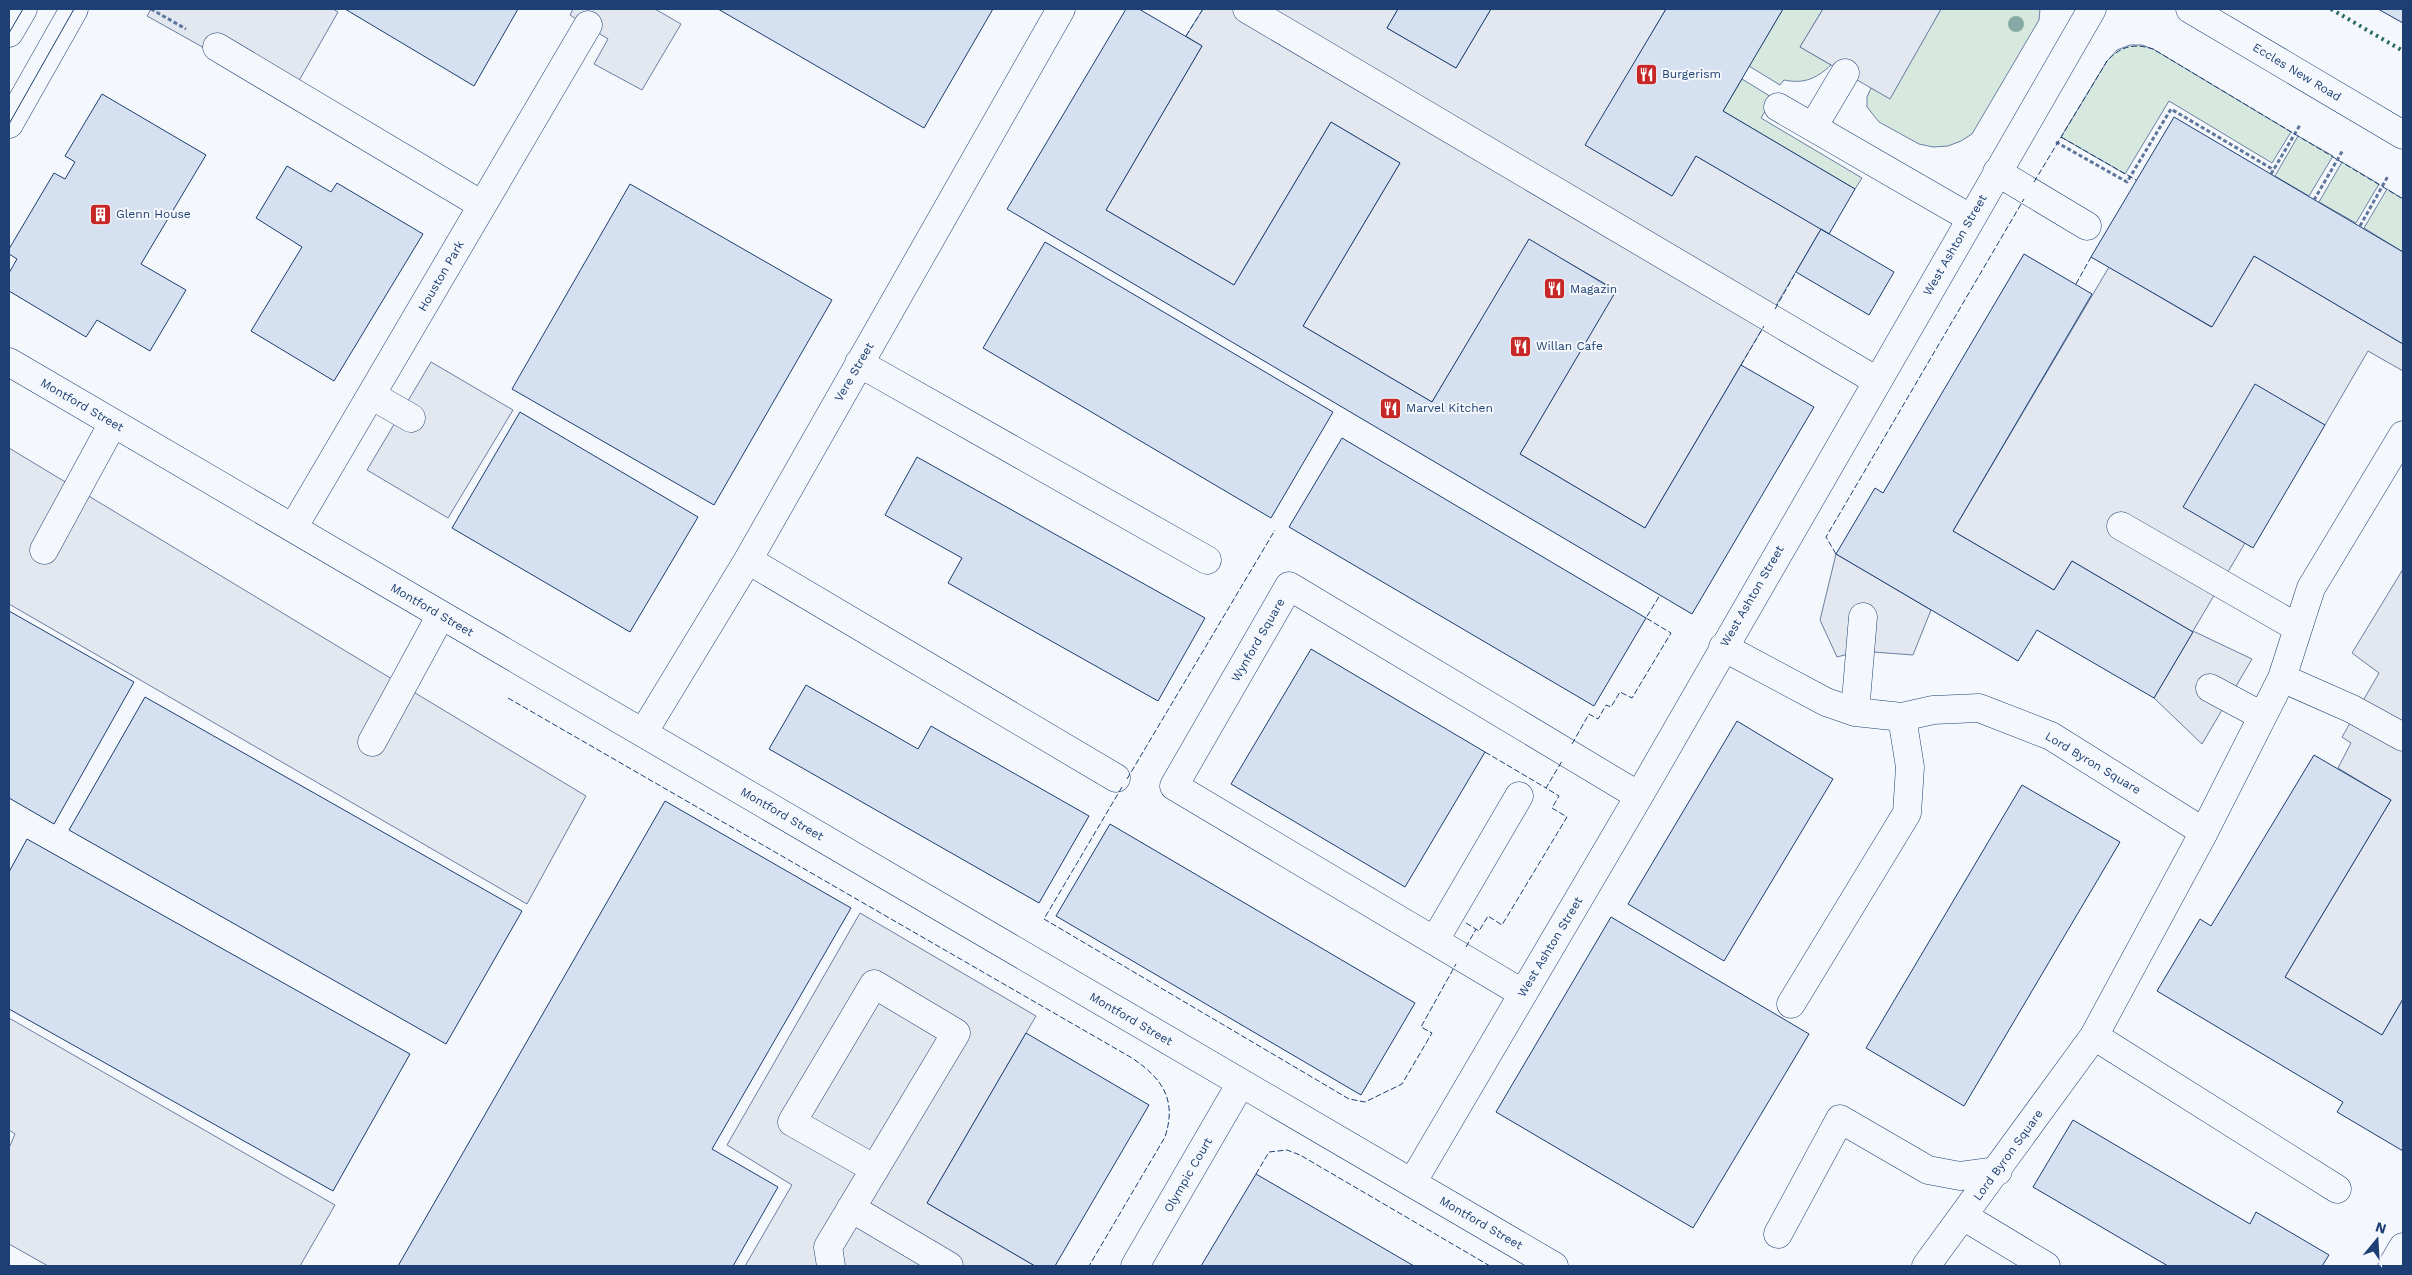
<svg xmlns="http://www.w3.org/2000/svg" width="2412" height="1275" font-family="'Work Sans',sans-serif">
  <rect width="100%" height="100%" fill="#f4f7fb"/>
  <path fill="#d7e8df" stroke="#687fa3" d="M1783,9H1823L1800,47L1831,65C1816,79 1804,84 1784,80L1780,85L1749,66Z
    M1941,9H2040L2039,20L1972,134L1961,141L1948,146L1933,147L1919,144L1879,122L1867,107V97L1871,88L1890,98Z
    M2130,45H2142L2153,49L2291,132L2272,163L2169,101L2125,174L2061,137L2107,61L2117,50Z
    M1742,79L1773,98L1761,118L1862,178L1855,189L1723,111Z
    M2298,136L2333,156L2309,196L2275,176Z
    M2342,162L2379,184L2356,223L2319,202Z
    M2387,189L2403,199V252L2364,228Z"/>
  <path fill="#e3e8f0" stroke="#687fa3" d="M151,9H333L338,12L292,93L215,54L147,16Z
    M573,9H655L681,24L642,90L594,64L608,39L570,15Z
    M1203,9H1398L1387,28L1456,68L1491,9H1666L1586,145L1672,196L1696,156L1821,229L1645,528L1520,454L1616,290L1529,240L1432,402L1303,326L1400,163L1331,122L1234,285L1106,210L1202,46L1186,36Z
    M1823,9H1941L1890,99L1800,47Z
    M2254,256L2403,344V371L2368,351L2325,425L2255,385L2245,543L2193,631L2252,659L2202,744L2154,698L2193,632L2072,561L2054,590L1953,531L2109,267L2211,327Z
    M431,362L513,410L448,518L367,470Z
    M9,448L586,796L527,904L9,604Z
    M1836,554L1931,610L1913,655L1860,651L1837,657L1820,620Z
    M2403,569V999L2382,1035L2285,977L2391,800L2338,768L2351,743L2342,737L2379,673L2352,653Z
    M860,913L1036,1016L927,1203L1035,1266H745L792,1185L727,1145Z
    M9,1018L335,1205L300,1266H48L9,1244V1148L15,1134L9,1130Z"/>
  <path fill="#d5e0f0" stroke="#1d3f73" d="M345,9H518L474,86Z
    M718,9H993L924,128Z
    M1126,9H1139L1202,46L1106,210L1234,285L1331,122L1400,163L1303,326L1432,402L1529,239L1616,291L1520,454L1645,528L1741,365L1814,407L1692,614L1007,209Z
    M1398,9H1491L1456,68L1387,28Z
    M1666,9H1783L1723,111L1855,189L1829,234L1696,156L1672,196L1585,145Z
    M2378,9H2403V23Z
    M102,94L206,155L141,264L186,290L150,351L97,320L86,337L9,291V273L17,259L9,254V249L54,173L65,179L75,162L65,156Z
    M2174,117L2403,252V344L2254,256L2212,327L2091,257Z
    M287,166L331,192L337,183L423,234L334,381L251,331L302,247L256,218Z
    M630,184L832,300L714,505L512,389Z
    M1821,229L1894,272L1869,315L1796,272Z
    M1045,242L1333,412L1271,518L983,348Z
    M2024,254L2092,294L1953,531L2054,590L2072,561L2193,632L2154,698L2037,630L2018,661L1836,554L1875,488L1883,493Z
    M2255,384L2325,425L2253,548L2183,507Z
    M520,412L698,517L630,632L452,528Z
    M1342,438L1646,618L1594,706L1289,527Z
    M917,457L1205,618L1158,701L948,583L962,558L885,515Z
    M9,611L134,682L54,824L9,798Z
    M1311,649L1485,752L1405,887L1231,784Z
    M806,685L918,749L931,726L1089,816L1039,903L769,749Z
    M145,697L522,911L446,1044L69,830Z
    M1737,721L1833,779L1724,961L1628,904Z
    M2314,755L2391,800L2285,977L2382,1035L2403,999V1151L2337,1112L2343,1102L2157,991L2200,919L2211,926Z
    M2022,785L2120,842L1964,1106L1866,1048Z
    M665,801L851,908L712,1149L778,1187L733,1266H398Z
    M1110,824L1415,1003L1361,1095L1056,916Z
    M27,839L410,1054L333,1191L9,1009V872Z
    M1611,917L1809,1034L1693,1228L1496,1112Z
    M1026,1033L1149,1105L1055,1266H1035L927,1203Z
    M2073,1120L2250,1224L2256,1212L2329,1255L2322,1266H2168L2033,1187Z
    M1256,1174L1414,1266H1201Z"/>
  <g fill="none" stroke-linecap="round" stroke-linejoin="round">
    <defs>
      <path id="minor" d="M1247,9L1877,381
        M217,47L482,205
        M1778,107L1970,218
        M1813,127L1845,73
        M1997,172L2087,226
        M9,362L1554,1266
        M859,363L1207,560
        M371,395L411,418
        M2121,526L2298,628
        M293,528L588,25
        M44,550L113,423
        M748,560L1116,778
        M1723,647L1826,702L1855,712L1902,717L1933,710L1979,708L2051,736L2204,832
        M2282,678L2352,709L2403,737
        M2210,688L2262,716
        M1855,712L1863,617
        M643,733L748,560L1061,9
        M372,742L441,615
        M1435,940L1519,796
        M1522,993L1174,786L1289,586L1639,796
        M1791,1004L1907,813L1910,767L1902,717
        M2094,1036L2337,1189
        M1412,1183L1639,796L2092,9
        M851,1208L949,1266
        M1963,1216L2046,1266
        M1778,1234L1840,1119L1928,1170L1960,1176L1998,1171
        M831,1266L828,1247L956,1033L874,984L792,1122L875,1169
        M1135,1266L1241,1083
        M1926,1266L2094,1036L2204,832L2282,678L2311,588L2403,435
        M2392,1266L2403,1247"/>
      <path id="major" d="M2190,9L2403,135
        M9,33L23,9
        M9,124L74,9"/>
    </defs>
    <use href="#minor" stroke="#1d3f73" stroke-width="29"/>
    <use href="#major" stroke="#1d3f73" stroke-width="29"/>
    <path stroke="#5e769c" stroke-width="3" stroke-dasharray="4 2.5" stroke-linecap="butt" d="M151,9L186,29
      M2056,142L2127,182L2171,109L2274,170
      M2271,174L2300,125
      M2314,200L2343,150
      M2360,226L2388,176"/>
    <use href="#minor" stroke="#f4f7fb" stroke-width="28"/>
    <use href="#major" stroke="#f4f7fb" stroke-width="28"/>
    <path stroke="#1d3f73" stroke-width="1" d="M9,33L23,9
      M9,124L74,9"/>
    <path stroke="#2c6c60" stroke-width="4" stroke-dasharray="2.5 4" stroke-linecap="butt" d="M2331,9L2403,51"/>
    <path stroke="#1d3f73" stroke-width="1" stroke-dasharray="6 2.5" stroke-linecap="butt" d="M1186,36L1203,9
      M2061,137L2136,180
      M2034,182L2107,61C2121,46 2134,43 2153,49L2403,199
      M2076,284L2091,257
      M1775,309L1796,272
      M1741,365L1764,326
      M1836,554L1826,537L2024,199
      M508,698L1132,1058C1163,1079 1177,1100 1165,1137L1089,1266
      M1572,744L1589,714L1598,719L1606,705L1611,707L1620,692L1632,698L1671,633L1646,618L1660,595
      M1485,752L1546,788
      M1127,779L1275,530
      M1122,787L1044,919L1349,1099L1365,1102L1402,1084L1432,1033L1421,1027L1456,964
      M1466,923L1479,931L1488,916L1502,925L1567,817L1552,808L1559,796L1546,788L1562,761
      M1466,947L1476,929
      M1256,1174L1269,1152L1287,1150L1300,1155L1490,1266"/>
  </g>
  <circle fill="#86aba6" cx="2016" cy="24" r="8"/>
  <defs>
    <symbol id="restaurant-square" viewBox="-11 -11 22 22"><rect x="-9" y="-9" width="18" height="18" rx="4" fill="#c62828" stroke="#f4f7fb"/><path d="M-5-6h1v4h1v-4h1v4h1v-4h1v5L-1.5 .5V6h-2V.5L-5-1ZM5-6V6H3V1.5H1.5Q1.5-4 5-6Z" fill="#fff"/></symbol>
    <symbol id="building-square" viewBox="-11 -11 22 22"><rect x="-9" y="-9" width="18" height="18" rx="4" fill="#c62828" stroke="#f4f7fb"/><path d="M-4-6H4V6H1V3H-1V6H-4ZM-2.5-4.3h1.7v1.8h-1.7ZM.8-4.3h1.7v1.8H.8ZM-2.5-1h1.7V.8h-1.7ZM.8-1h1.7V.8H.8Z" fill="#fff"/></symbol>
  </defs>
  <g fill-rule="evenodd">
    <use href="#restaurant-square" x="1634" y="62" width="25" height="25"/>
    <use href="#building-square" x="88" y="202" width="25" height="25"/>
    <use href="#restaurant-square" x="1542" y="276" width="25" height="25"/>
    <use href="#restaurant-square" x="1508" y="334" width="25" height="25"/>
    <use href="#restaurant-square" x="1378" y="396" width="25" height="25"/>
  </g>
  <g text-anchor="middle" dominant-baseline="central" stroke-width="4" stroke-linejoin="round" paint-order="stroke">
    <g font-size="12" fill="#1d3f73" stroke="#f4f7fb">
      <text transform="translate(2297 72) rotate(31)">Eccles New Road</text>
      <text transform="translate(1955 245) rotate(-60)">West Ashton Street</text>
      <text transform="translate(441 276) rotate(-60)">Houston Park</text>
      <text transform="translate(854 372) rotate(-60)">Vere Street</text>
      <text transform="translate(82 405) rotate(30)">Montford Street</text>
      <text transform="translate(1752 596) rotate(-60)">West Ashton Street</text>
      <text transform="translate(432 610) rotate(30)">Montford Street</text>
      <text transform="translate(1258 640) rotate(-60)">Wynford Square</text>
      <text transform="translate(2093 763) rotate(31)">Lord Byron Square</text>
      <text transform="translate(782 814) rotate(30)">Montford Street</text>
      <text transform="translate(1550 947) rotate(-59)">West Ashton Street</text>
      <text transform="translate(1131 1019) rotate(30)">Montford Street</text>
      <text transform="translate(2008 1155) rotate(-54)">Lord Byron Square</text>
      <text transform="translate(1188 1175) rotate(-60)">Olympic Court</text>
      <text transform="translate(1481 1223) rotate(30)">Montford Street</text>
    </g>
    <g font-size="12" fill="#1d3f73" stroke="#f4f7fb" text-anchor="start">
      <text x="1662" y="74">Burgerism</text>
      <text x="116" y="214">Glenn House</text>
      <text x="1570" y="289">Magazin</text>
      <text x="1536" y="346">Willan Cafe</text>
      <text x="1406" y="408">Marvel Kitchen</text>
    </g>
  </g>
  <rect width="2412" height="1275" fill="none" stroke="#1d3f73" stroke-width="20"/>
  <g transform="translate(2377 1240) rotate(18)" stroke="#f4f7fb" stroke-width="4" paint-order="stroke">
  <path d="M0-4L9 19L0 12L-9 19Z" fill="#1d3f73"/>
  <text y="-8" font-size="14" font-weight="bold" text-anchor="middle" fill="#1d3f73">N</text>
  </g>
</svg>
